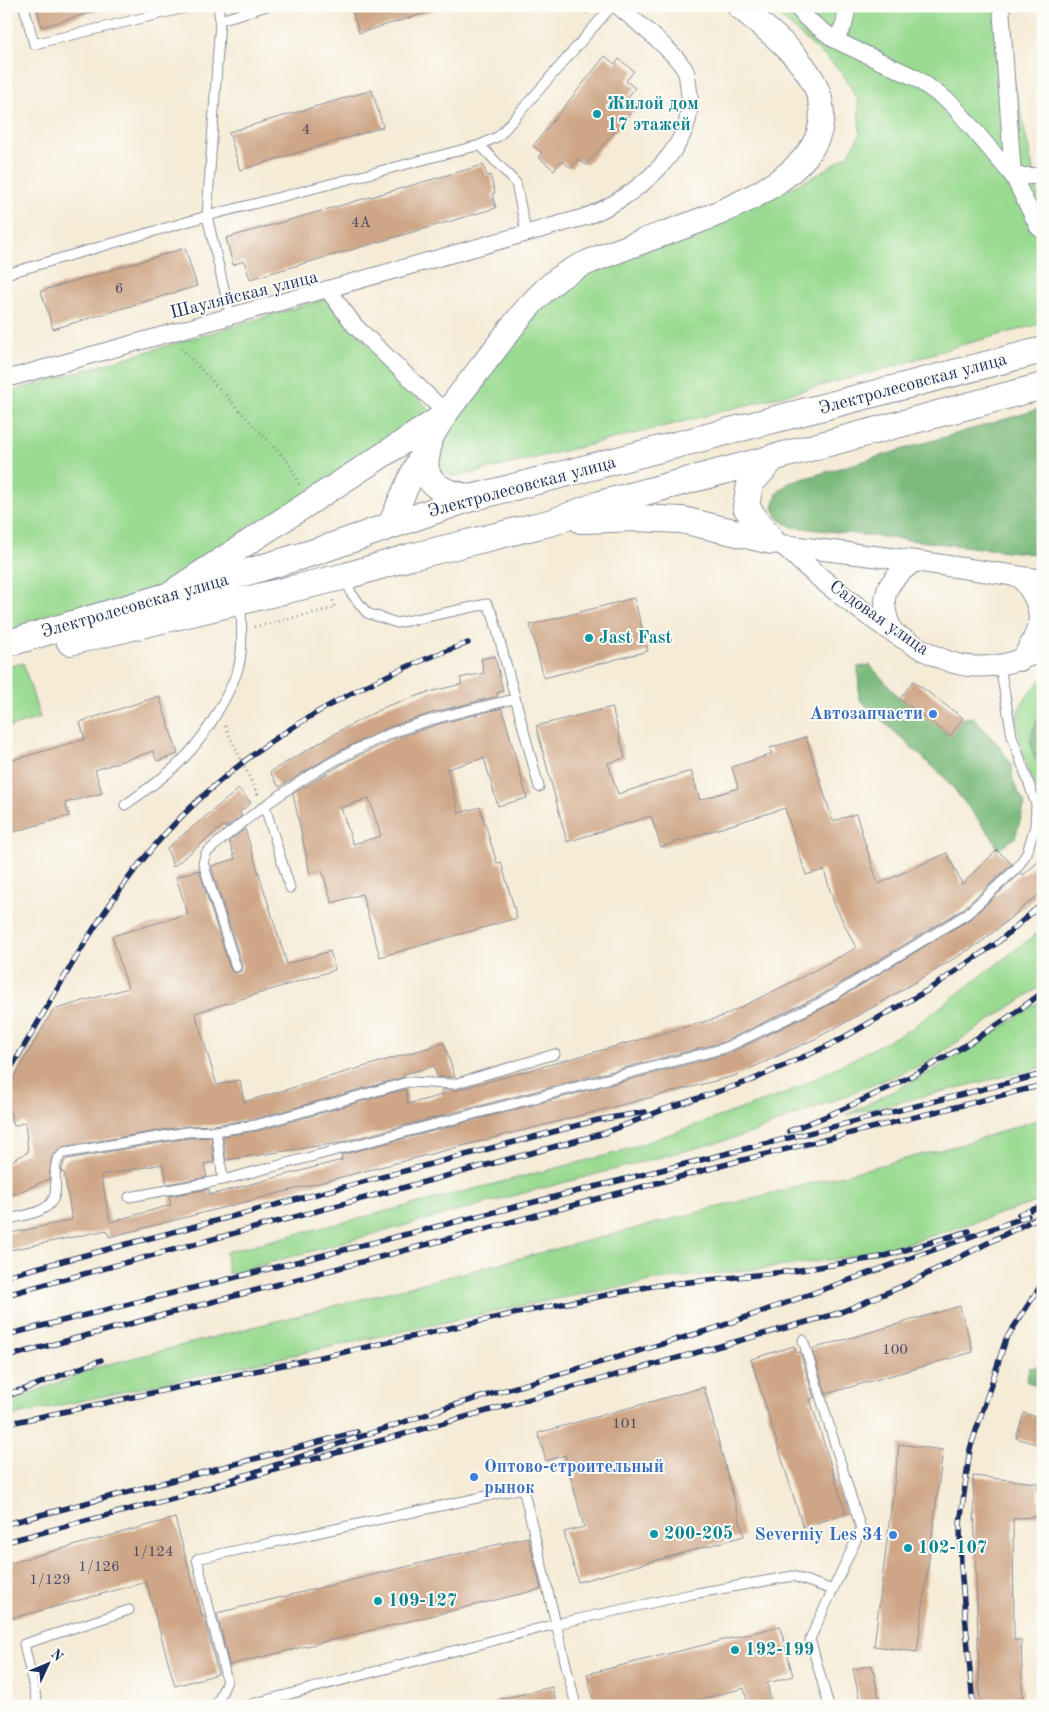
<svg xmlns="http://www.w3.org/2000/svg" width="1049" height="1712" font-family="'Old Standard TT',serif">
  <rect width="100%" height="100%" fill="#fdfcf7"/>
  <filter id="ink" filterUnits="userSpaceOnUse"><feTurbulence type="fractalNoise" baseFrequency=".02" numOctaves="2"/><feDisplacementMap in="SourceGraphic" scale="10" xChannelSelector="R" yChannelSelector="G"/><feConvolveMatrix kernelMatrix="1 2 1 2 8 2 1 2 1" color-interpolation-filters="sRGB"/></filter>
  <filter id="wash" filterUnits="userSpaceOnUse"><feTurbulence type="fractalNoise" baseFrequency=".0096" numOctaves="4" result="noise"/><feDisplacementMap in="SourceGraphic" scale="20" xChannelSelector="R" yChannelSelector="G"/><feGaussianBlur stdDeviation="1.12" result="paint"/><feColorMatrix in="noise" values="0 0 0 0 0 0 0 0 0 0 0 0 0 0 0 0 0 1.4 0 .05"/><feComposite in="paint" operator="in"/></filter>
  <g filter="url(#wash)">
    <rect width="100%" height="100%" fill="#f5ebd6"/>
    <path fill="#99da90" stroke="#5a8477" d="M768,6H998L1039,198H1043V323L954,347L888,368L670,425L465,475L452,476L441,472C434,458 438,450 447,437L530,315L570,282L756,204L815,176L848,155L860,135L858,100L842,72Z
      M326,299L433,414L170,584L6,634V393Z
      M23,663L40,718L6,728V667Z
      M1043,678V706L1030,737L1034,759L1043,769V804C1034,788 1015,734 1017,717C1018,705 1034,687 1043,678Z
      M1043,929V985L922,1065L749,1134L520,1194L228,1274L226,1252L616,1153L787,1093L911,1029Z
      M1043,999V1067L846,1115L929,1073L983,1040Z
      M1043,1118V1200L880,1252L794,1265L656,1280L510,1308L6,1417V1403L98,1367L963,1144Z"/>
    <path fill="#7aba7a" stroke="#4a746c" d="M1043,408V555L792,527L779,519L773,508L777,493L789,483Z
      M870,665L900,699L950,736L963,718L973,717L999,746L1012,766L1013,782L1025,804L1015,838L997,850L994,840L947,780L859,699L858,667Z
      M1043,706V769C1024,746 1033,731 1043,706Z
      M1043,1366V1394L1035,1385L1026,1381L1029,1368Z"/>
    <g id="blocks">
      <path fill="#cea585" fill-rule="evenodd" d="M36,6H98L99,10L42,27Z
        M351,6H435L436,10L359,33Z
        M605,56L615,64L619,59L634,71L626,81L635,88L628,97L638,105L586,165L578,159L571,168L562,161L554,170L538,157L542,153L533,146Z
        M372,90L383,127L240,170L229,132Z
        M483,165L487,176L490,175L495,193L492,194L496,208L250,279L244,261L233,265L226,238Z
        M185,248L197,286L53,329L41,291Z
        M634,598L648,651L544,678L530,625Z
        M495,656L503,691L497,693L498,696L435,712L389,727L339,751L279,787L270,772L341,730L387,706L429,692L462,684L460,678L484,673L481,659Z
        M913,681L963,718L950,736L900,699Z
        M159,696L178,754L157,761L153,751L95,770L102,793L65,803L69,816L6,834V762L85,739L80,722Z
        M612,707L625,758L608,763L618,794L691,771L700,800L738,788L732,767L772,754L770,748L806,737L833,821L856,814L878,884L947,853L962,884L997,850L1012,864L963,909L819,996L723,1042L338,1143L226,1160L223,1136L258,1131L406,1089L408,1104L443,1095L441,1090H458L721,1017L802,977L856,948L834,903L824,870L806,875L785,808L661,847L651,816L567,842L536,726Z
        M502,708L527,798L498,806L484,758L447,769L459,813L480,807L497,863L501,862L517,918L380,957L362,894L332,903L322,871L310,874L293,794L346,762L394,739L439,724ZM369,798L381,836L353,844L341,808Z
        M239,789L251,803L240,812L241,816L225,828L224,825L173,867L167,848Z
        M245,829L287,964L330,951L335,970L195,1013L217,1085L240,1080L244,1102L444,1043L455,1077H437L434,1066L404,1074V1077L255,1119L215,1125L186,1126L63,1147L52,1157L49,1179L6,1198V1164L28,1152L25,1122L14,1126L6,1099V1091L53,1010L128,988L112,936L188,914L176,877L199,870L230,969L235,973L241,971L242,965L211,866L235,859L229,841Z
        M1043,858V891L980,943L882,1002L817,1038L734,1076L109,1237L107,1230L6,1251V1234L72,1220L64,1172L61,1173L64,1162L67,1159L188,1138L211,1137L214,1162L204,1164L207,1177L167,1184L163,1164L101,1175L110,1222L171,1205L169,1196L209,1189L210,1195L342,1160L341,1155L728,1054L825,1007L970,919L1021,873L1023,875Z
        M960,1306L973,1352L826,1394L812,1349Z
        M794,1346L796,1353L800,1352L814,1398L810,1399L846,1514L803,1527L751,1359Z
        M704,1387L744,1536L578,1582L564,1532L584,1527L565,1455L546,1461L538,1433Z
        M1024,1413L1043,1419V1446L1016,1438Z
        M899,1444L943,1450L917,1652L874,1646Z
        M973,1476L1037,1483L1040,1516L1013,1519L1014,1640H1021L1023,1706H980Z
        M175,1518L202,1616H204L218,1674L175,1686L146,1582L6,1620V1564Z
        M528,1537L541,1589L229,1665L217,1613Z
        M780,1626L793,1676L767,1683L772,1706H748L744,1688L674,1706H595L587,1674Z
        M872,1665L880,1702L861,1706L853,1669Z
        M552,1687L557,1706H498L497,1700Z"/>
    </g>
  </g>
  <g filter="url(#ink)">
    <use href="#blocks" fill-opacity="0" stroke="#888d9a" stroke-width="1"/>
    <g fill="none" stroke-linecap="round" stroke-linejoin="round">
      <defs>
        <path id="service" d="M24,6L34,44L193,6
          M218,6L220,20L267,6
          M480,145L499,136L612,6
          M6,274L207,216L220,20
          M231,318L207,216L480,145L516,183L526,232
          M347,579L351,593L367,613L397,623L487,604L493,615L539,787
          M125,805C172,772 195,755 222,704C228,693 234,681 238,669C244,648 241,625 241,604
          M265,807L290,888
          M236,967L203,863L206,853C259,806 326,760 392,733C431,718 473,709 514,699
          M216,1131L256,1125L408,1082L454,1084L555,1054
          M129,1197L223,1180L725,1048L822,1002L967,914L1017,868L1027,853L1035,826L1036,804L1012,736L1000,666
          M6,1220C17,1217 31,1215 41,1210C70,1197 43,1167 64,1153L187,1132L216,1131L223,1180
          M803,1340L861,1529L810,1639L829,1706
          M38,1706L24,1644L129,1610
          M216,1706L227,1681L197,1559L523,1488L576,1706
          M244,1706L556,1624L692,1594L793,1576L833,1590"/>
        <path id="minor" d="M796,6L806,18L835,40L916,78L952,104L1013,176L1038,227L1043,231
          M1001,6L1013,176H1043
          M835,40L844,25L848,6
          M328,290L355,326L446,413
          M6,379L585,217C632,199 698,149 689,91C688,86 688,78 686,72C677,53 636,22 618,6"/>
        <path id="tertiary" d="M782,545L915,561L1043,580
          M785,546C821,581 919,662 969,666C995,669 1018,661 1043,651
          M892,630C877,596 886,582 915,561
          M1020,661C1043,627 1047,609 1020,577"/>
        <path id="secondary" d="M390,525C406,487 423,447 447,412C463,390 480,369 496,348C515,323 533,298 558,279C581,262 611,254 638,243C699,220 859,176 814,83C798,52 765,28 739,6
          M178,588L443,416"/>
        <path id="primary" d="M428,445C428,452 424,462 426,469C430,490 453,494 471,498
          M581,520L636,518L682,520L772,541
          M772,541L746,507L750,484L774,457
          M70,642L346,576L410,557L553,522L600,504L686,481L1043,386
          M6,644L318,551L471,498L1043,350"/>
      </defs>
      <use href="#service" stroke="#888d9a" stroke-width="11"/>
      <use href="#minor" stroke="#888d9a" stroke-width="18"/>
      <use href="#tertiary" stroke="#888d9a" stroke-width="22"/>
      <use href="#secondary" stroke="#888d9a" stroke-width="26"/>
      <use href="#primary" stroke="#888d9a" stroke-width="28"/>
      <path stroke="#888d9a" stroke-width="3" stroke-dasharray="1 4" stroke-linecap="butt" d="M579,6L588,14
        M181,348L288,462L300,486
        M254,627L335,608L333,600
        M225,726L258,795"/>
      <use href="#service" stroke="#fff" stroke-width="9"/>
      <use href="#minor" stroke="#fff" stroke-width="16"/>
      <use href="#tertiary" stroke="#fff" stroke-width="20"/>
      <use href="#secondary" stroke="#fff" stroke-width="24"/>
      <use href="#primary" stroke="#fff" stroke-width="26"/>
      <defs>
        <path id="rail" d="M6,1076C46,1012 80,944 125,883C209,767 334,690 468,643
          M789,1131C877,1098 968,1050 1043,992
          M1019,1214L1043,1206
          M6,1276L598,1120L645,1112
          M6,1295L605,1133L665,1109L750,1081L832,1044L928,990L997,943L1043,903
          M6,1335L1043,1074
          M6,1357L739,1161L1043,1085
          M25,1389L101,1360
          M6,1394L25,1389L6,1397
          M440,1410L192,1493L839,1313L905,1285L1043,1215
          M434,1411L713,1329L1028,1216
          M6,1424L354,1350L512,1314L652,1286L794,1271L881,1257L969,1231
          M6,1524L357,1432
          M6,1542L192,1493
          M973,1706L961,1567L960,1524L970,1449L1006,1339L1043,1282"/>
      </defs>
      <use href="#rail" stroke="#1b2f5e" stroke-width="5.5"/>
      <use href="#rail" stroke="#fdfcf7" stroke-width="4" stroke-dasharray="11" stroke-linecap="butt"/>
    </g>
  </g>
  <g fill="#0f9aa8" stroke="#fdfcf7" stroke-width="2">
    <circle cx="597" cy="114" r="5"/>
    <circle cx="589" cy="638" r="5"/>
    <circle cx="654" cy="1534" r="5"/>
    <circle cx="908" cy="1548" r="5"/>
    <circle cx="378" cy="1601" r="5"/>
    <circle cx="735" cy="1650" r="5"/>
  </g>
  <g fill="#3f7fe0" stroke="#fdfcf7" stroke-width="2">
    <circle cx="933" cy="714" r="5"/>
    <circle cx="474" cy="1477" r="5"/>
    <circle cx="893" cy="1535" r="5"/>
  </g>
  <g text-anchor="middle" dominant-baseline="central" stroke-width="4" stroke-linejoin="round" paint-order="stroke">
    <g font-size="15" fill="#484c68">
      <text x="306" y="130">4</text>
      <text x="361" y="223">4А</text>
      <text x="119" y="289">6</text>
      <text x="895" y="1350">100</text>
      <text x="625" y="1424">101</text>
      <text x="153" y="1552">1/124</text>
      <text x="99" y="1567">1/126</text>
      <text x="50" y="1580">1/129</text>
    </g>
    <g font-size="18" font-weight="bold" fill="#0d838f" stroke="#fdfcf7" text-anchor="start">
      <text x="607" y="104">Жилой дом<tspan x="607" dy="21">17 этажей</tspan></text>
      <text x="599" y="638">Jast Fast</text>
      <text x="664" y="1534">200-205</text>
      <text x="918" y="1548">102-107</text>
      <text x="388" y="1601">109-127</text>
      <text x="745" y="1650">192-199</text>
    </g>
    <g font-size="18" fill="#1b2f5e" stroke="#fdfcf7">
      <text transform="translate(244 295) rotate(-14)">Шауляйская улица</text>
      <text transform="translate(913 384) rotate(-15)">Электролесовская улица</text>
      <text transform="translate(522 487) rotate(-15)">Электролесовская улица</text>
      <text transform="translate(135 606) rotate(-16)">Электролесовская улица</text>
      <text transform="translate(879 618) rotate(35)">Садовая улица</text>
    </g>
    <g font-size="18" font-weight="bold" fill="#366cbe" stroke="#fdfcf7" text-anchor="end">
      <text x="923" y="714">Автозапчасти</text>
      <text x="484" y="1467" text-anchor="start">Оптово-строительный<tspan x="484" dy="21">рынок</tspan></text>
      <text x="883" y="1535">Severniy Les 34</text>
    </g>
  </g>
  <rect width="1049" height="1712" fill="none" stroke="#fdfcf7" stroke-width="25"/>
  <g transform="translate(48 1664) rotate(46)" stroke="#fdfcf7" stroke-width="4" paint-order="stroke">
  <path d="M0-4L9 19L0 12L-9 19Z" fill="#1b2f5e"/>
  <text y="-8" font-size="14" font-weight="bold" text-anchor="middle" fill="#1b2f5e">N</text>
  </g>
</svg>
